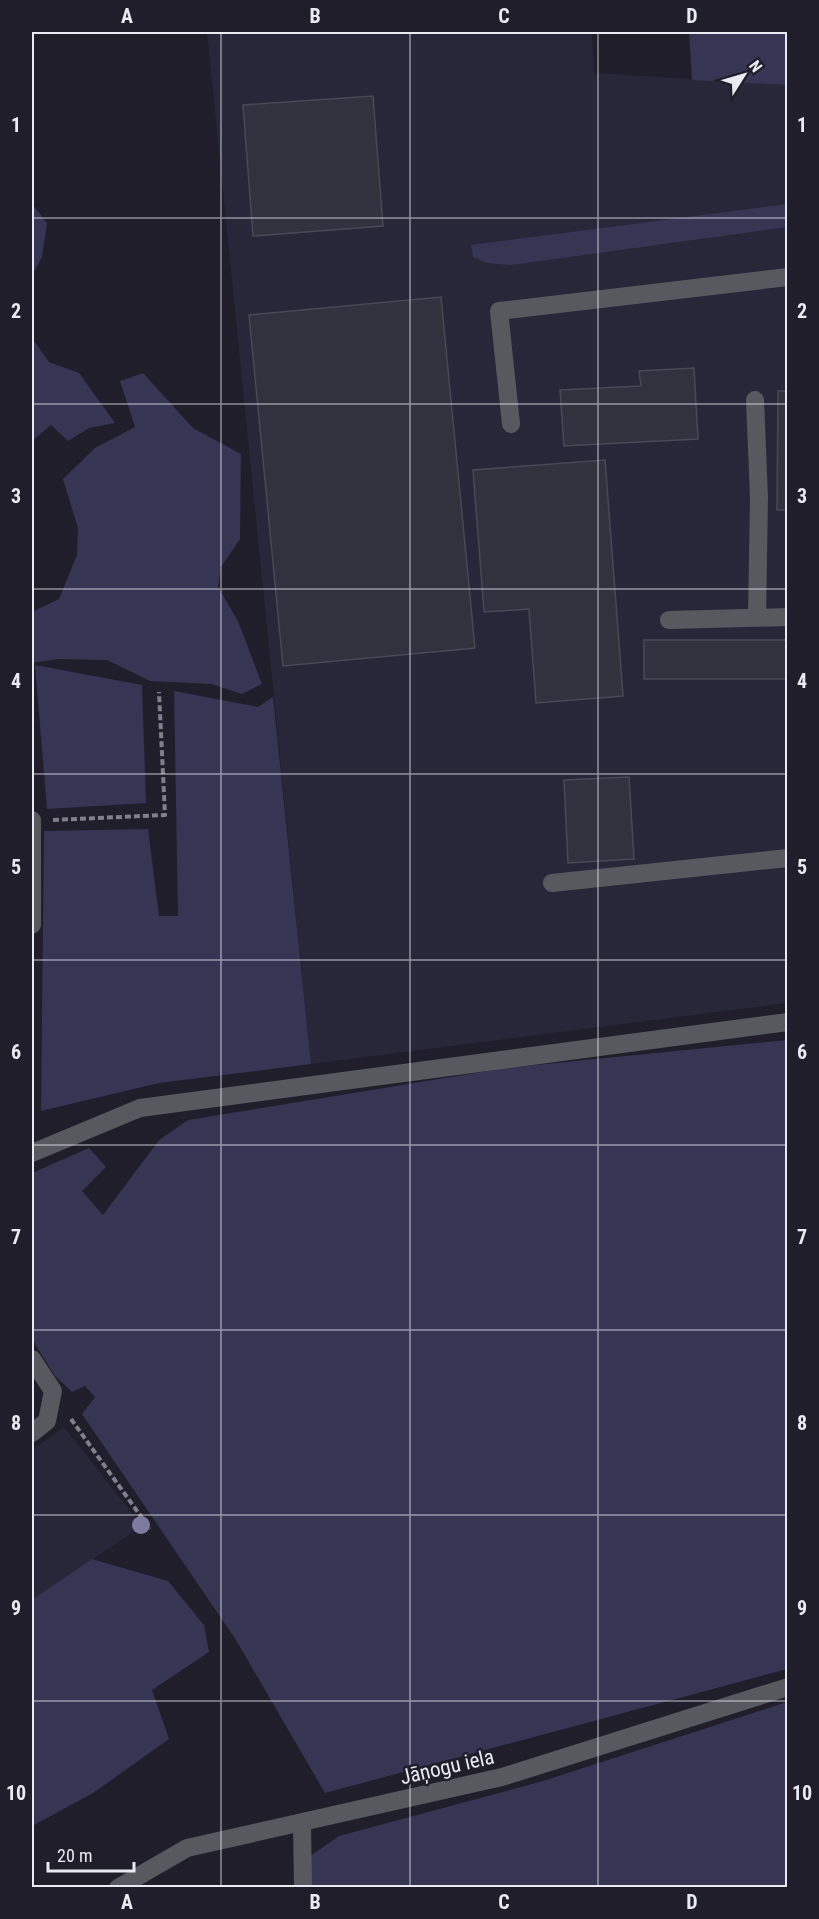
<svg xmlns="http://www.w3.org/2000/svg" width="819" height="1919" font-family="'Roboto Condensed',sans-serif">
  <rect width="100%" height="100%" fill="#1f1e2a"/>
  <path fill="#282739" d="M207,32H592L594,73L787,85V1003L311,1064Z
    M64,1427L142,1526L32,1600V1450Z"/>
  <path fill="#363554" d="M689,32H787V85L692,80Z
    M32,204L47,223L42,257L32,275Z
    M787,204V227L511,265L487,263L473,257L471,245Z
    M32,338L49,362L79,373L115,423L89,428L68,441L51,425L32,441Z
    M143,373L193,428L241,454L240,539L221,567L218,587L238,621L262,684L242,694L211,684L150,681L107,660L58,659L32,663V612L59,599L77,555L78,528L63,479L95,448L135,427L120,381Z
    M35,665L142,685L146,803L47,809Z
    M174,691L258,707L273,697L311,1064L159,1083L41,1111L44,831L148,829L159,916H178Z
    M787,1040V1669L325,1793L236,1640L82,1414L95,1397L85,1386L72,1392L55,1376L32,1339V1173L89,1148L106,1167L82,1191L103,1215L159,1140L188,1120L506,1068Z
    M92,1559L168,1581L204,1625L209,1652L152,1690L169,1739L93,1793L32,1826V1600Z
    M787,1702V1887H311L310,1856L339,1836L543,1781Z"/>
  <path fill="#32323f" stroke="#484956" stroke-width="1.5" d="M373,96L383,226L253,236L243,105Z
    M441,297L475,648L283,666L249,315Z
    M694,368L698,439L564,446L560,390L641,386L639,371Z
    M778,391H788V510H777Z
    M605,460L623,696L536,703L529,609L484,612L473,470Z
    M644,640H788V679H644Z
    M629,777L634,859L568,863L564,780Z"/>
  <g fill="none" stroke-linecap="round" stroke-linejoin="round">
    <path stroke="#807f8a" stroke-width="4" stroke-dasharray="6 3" stroke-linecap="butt" d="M53,820L165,815L159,692
      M71,1419L150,1529"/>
    <path stroke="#58595f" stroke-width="18" d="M755,400L759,497L757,618
      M511,424L499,311L788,277
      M669,620L788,617
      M32,820V925
      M552,883L788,858
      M32,1153L140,1108L788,1022
      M32,1359L53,1391L47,1421L32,1433
      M302,1823L303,1888
      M118,1888L187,1848L502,1777L788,1687"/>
  </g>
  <circle fill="#7c7c9e" cx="141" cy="1525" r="9"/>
  <path fill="none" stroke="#eaeaf3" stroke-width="1.5" stroke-opacity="0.55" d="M221,32V1888M410,32V1888M598,32V1888M32,218H788M32,404H788M32,589H788M32,774H788M32,960H788M32,1145H788M32,1330H788M32,1515H788M32,1701H788"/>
  <g text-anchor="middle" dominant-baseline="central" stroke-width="5" stroke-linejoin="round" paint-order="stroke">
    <g font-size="21" fill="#eaeaf3" stroke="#1f1e2a">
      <text transform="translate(447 1767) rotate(-13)">Jāņogu iela</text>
    </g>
  </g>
  <rect width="819" height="1919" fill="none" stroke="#1f1e2a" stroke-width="66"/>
  <g transform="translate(744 75) rotate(53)" stroke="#1f1e2a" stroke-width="4.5" paint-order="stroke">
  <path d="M0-4.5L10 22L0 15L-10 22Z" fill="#eaeaf3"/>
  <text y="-9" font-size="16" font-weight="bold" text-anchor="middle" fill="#eaeaf3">N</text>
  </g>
  <path d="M48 1862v9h86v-9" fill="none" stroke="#eaeaf3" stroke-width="3"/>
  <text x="57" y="1862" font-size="18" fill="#eaeaf3" stroke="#1f1e2a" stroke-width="4.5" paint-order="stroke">20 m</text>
  <rect x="33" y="33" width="753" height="1853" fill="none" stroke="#eaeaf3" stroke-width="2"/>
  <g font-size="20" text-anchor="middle" font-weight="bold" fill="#eaeaf3">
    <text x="127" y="23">A</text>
    <text x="315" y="23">B</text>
    <text x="504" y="23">C</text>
    <text x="692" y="23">D</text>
    <text x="16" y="132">1</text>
    <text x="802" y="132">1</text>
    <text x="16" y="318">2</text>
    <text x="802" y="318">2</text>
    <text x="16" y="503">3</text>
    <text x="802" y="503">3</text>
    <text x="16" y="688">4</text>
    <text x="802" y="688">4</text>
    <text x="16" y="874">5</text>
    <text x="802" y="874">5</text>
    <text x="16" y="1059">6</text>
    <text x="802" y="1059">6</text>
    <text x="16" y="1244">7</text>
    <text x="802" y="1244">7</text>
    <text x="16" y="1430">8</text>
    <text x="802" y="1430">8</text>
    <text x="16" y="1615">9</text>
    <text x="802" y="1615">9</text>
    <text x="16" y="1800">10</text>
    <text x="802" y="1800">10</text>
    <text x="127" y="1909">A</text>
    <text x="315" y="1909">B</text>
    <text x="504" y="1909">C</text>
    <text x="692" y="1909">D</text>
  </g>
</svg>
